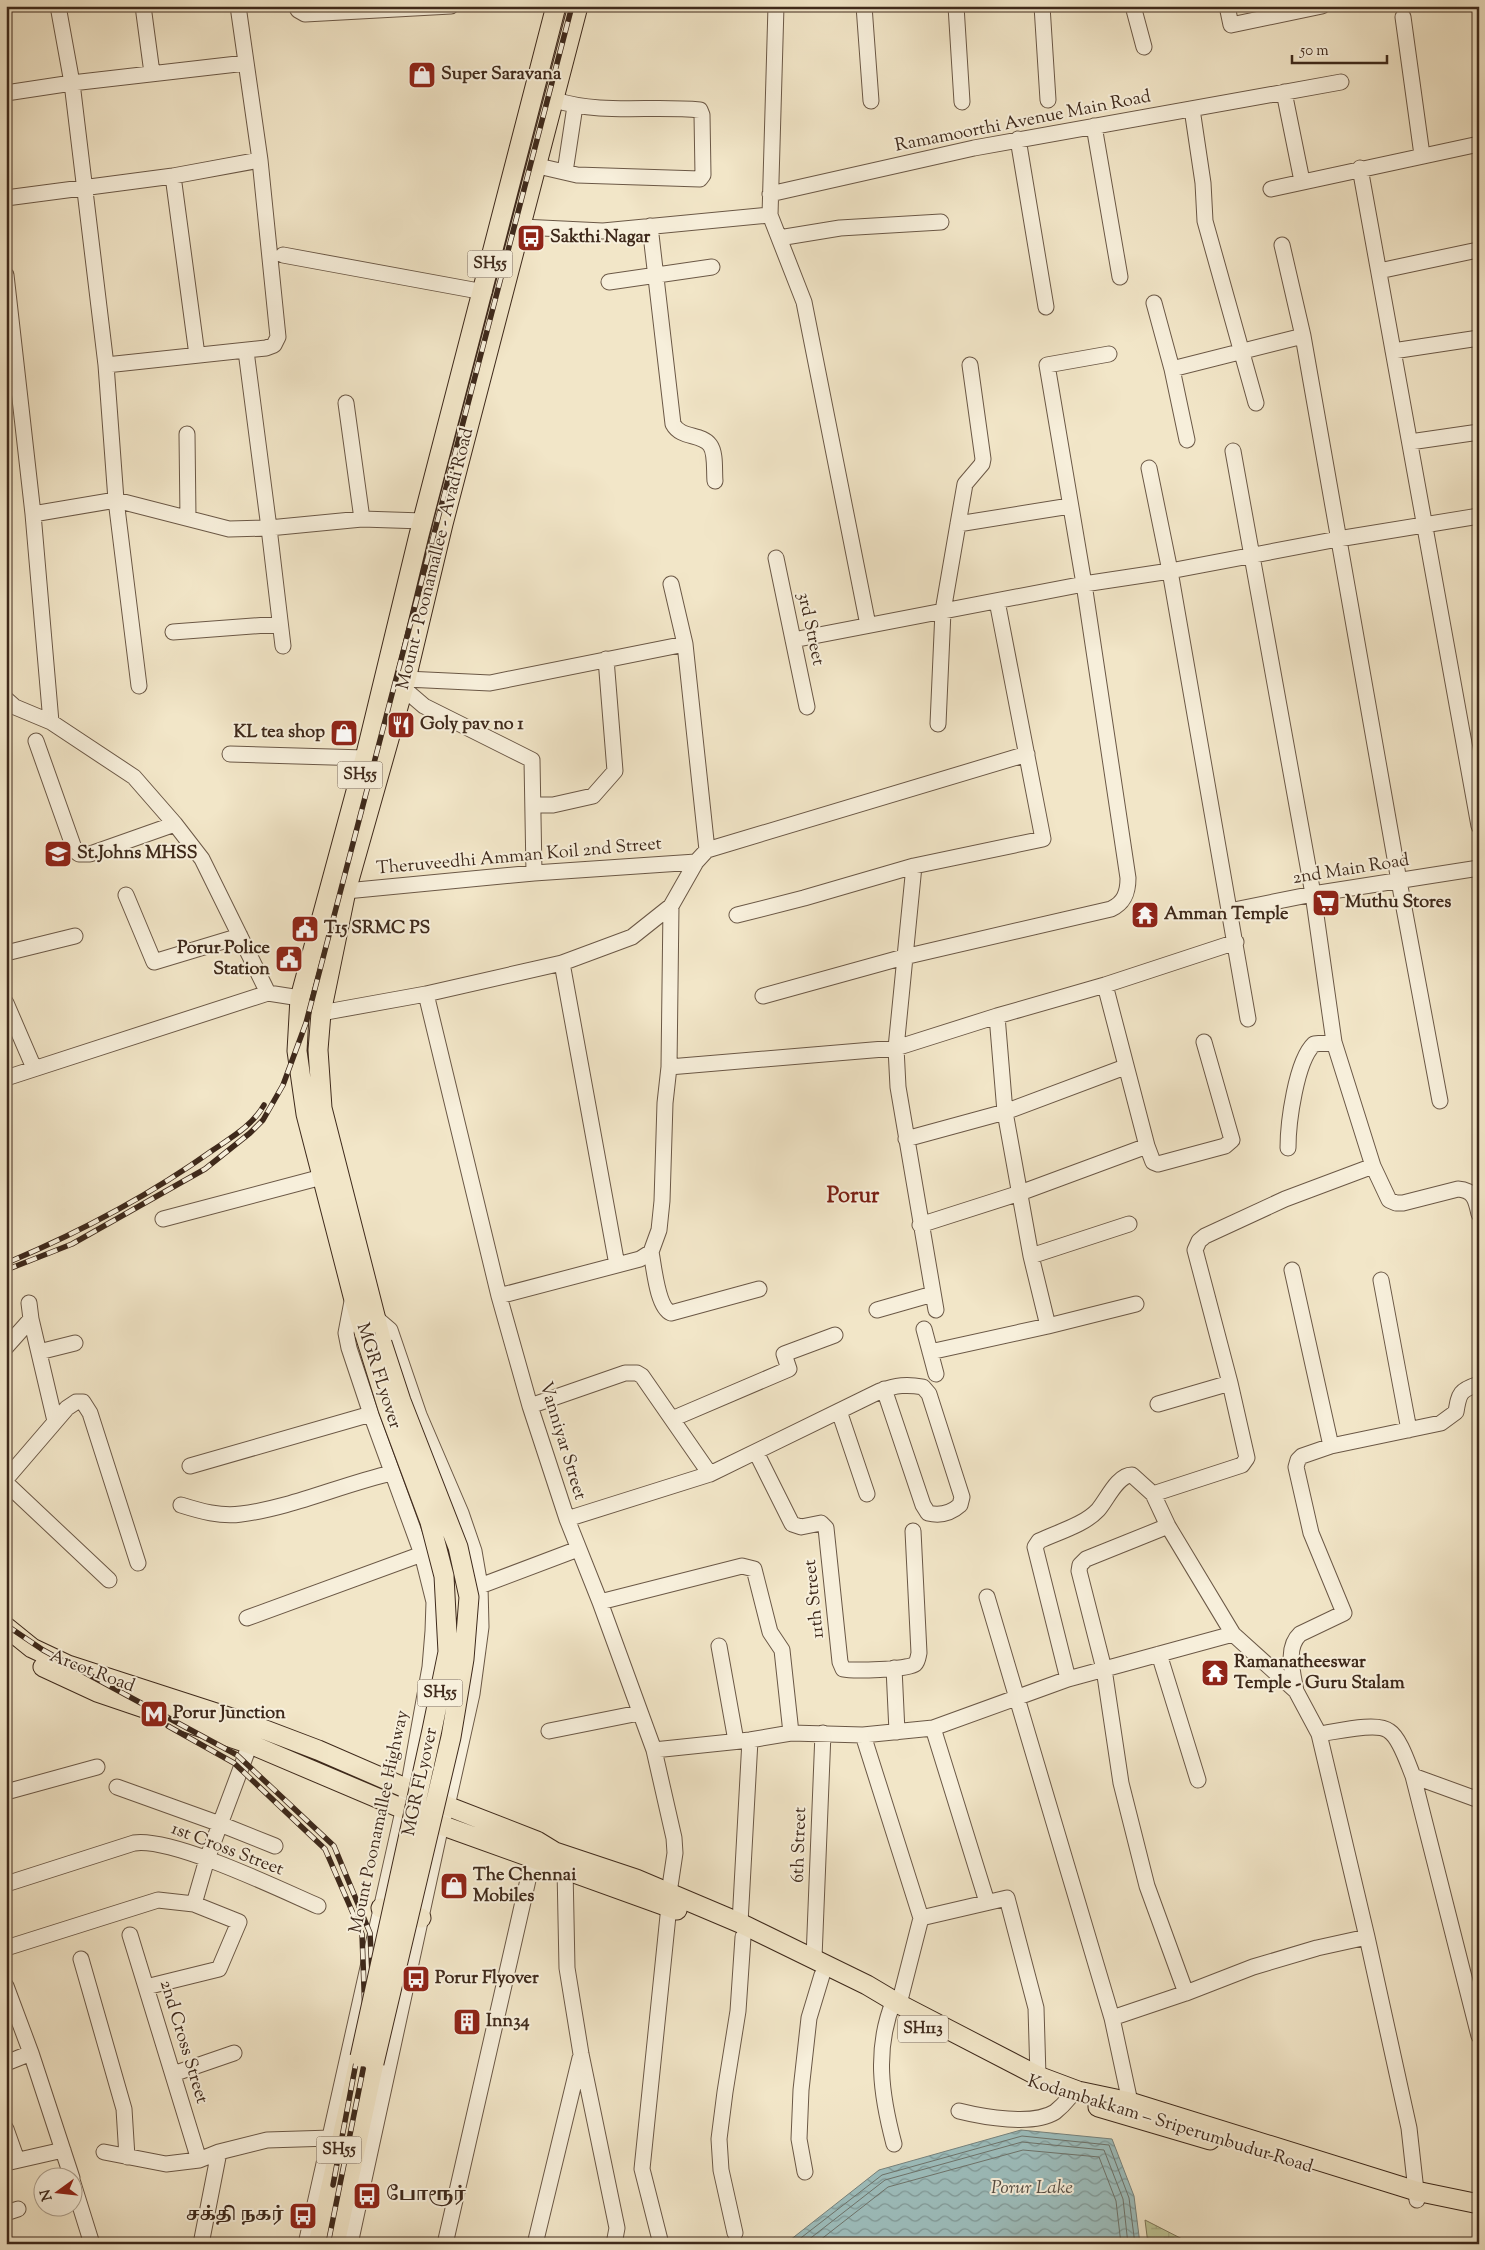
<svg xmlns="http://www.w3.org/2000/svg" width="1485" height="2250" font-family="'Sorts Mill Goudy','Noto Serif Tamil',serif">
  <defs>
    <pattern id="wetland-marsh" width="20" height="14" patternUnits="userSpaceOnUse" patternTransform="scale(1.25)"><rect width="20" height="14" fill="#bdc494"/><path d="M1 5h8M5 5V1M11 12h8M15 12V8" fill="none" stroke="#a4a87f"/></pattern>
    <pattern id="water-waves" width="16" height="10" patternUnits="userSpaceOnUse" patternTransform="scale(1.25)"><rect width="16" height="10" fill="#9dbebd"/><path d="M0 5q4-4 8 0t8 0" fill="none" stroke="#819a99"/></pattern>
  </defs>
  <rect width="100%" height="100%" fill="#f2e6c8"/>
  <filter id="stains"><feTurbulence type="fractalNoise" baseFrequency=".004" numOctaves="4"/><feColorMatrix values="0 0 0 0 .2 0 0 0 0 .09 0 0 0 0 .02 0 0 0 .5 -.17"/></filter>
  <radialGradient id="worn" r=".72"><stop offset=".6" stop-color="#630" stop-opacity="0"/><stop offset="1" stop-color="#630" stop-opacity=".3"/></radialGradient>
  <path fill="url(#wetland-marsh)" stroke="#7e7658" d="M1145,2220L1192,2244H1148Z"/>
  <path fill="url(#water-waves)" stroke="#77827c" d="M1021,2130L1112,2139L1134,2196L1140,2244H785L879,2170Z"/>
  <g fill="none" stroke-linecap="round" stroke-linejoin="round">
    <path stroke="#6e746c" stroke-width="1" d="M793,2244L882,2175L1022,2136L1109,2145L1129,2198L1135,2244
      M803,2244L885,2180L1022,2142L1104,2150L1123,2199L1128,2244
      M815,2244L888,2187L1023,2150L1099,2157L1116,2201L1121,2244"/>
    <defs>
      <path id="minor" d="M58,6L72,83L106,365L116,500L139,686
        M143,6L152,73
        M296,6L298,10L305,14L451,6
        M776,6L770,215L804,302L868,625
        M864,6L871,101
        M956,6L962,102
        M1042,6L1048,100
        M1133,6L1144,47
        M1227,6L1231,25L1322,6
        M1403,17L1422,155
        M1284,92L1302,181
        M6,93L72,83L246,63
        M1192,109L1203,183L1205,221L1256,403
        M1094,126L1120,277
        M1018,139L1046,307
        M538,166L577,175L700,179L703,175L702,115L700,110C651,105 602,115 555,100
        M1360,168L1479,826
        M565,172L575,106
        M173,176L197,355
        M1271,189L1479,144
        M770,194L974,148L1341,82
        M6,198L173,176L260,160
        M650,226L673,424C681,439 701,433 710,445C716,453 714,471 715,481
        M522,227L603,231L770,215
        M779,238L840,228L941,222
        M1282,245L1303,336L1399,881L1440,1101
        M283,255L484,292
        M1379,271L1473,251
        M6,275L33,514L51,722
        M609,282L712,267
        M1154,303L1172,369L1187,440
        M246,351L269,528L283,646
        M1393,351L1479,338
        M106,365L266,348L274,345L278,337L260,160L238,6
        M1172,369L1303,336
        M346,403L362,519
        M187,434L188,518
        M1410,442L1479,432
        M1233,451L1313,894L1334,1042L1373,1166L1389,1200L1396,1203H1403L1458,1189C1474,1190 1476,1200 1479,1214
        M1149,468L1170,571L1248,1019
        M33,514L116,500L229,529L269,528L362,519L423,521
        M958,524L1070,506
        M776,558L807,707
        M173,632L280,624
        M793,640L1084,584L1170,571L1338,539L1479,516
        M406,679L490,683L685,644
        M403,688L424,706L532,760L534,873
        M6,699L15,707L51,722L134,777L175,824L202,859L268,993
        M938,724L943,611L958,524L965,484L982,464L983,459L970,365
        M36,741L75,851L79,854H90L175,824
        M230,754L365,758
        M533,805H553L593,796L615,771L606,659
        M707,850L1027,754
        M914,866L896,1048L898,1087L936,1310
        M346,891L534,873L696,862
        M126,895L154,962L240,936
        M1229,911L1313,894L1479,868
        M737,915L804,898L914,866L1043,839L997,601
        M6,953L75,936
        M562,963L617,1265
        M1105,985L1147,1146L1153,1162L1158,1164L1225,1146L1232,1140L1204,1042
        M426,994L499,1296L530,1406L567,1519L600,1602L654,1750L674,1838L675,1853L669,1893
        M763,996L904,957L1111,909C1124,903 1128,893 1128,878L1084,584L1047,365L1109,354
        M6,1003L34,1068
        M321,1013L426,994L562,963L632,937L671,906L696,862L707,850L685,644L671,584
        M997,1016L1005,1112L1031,1256L1048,1326
        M669,1067L896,1048L997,1016L1105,985L1236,942
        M6,1078L268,993L300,998
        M906,1139L1005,1112L1125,1067
        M1288,1148C1288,1123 1296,1061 1314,1044L1334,1042
        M163,1219L322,1177
        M920,1225L1020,1193L1147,1146
        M651,1252C654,1266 657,1307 671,1313L759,1289
        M1031,1256L1129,1224
        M1292,1270L1331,1446
        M1381,1280L1409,1430
        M499,1296L640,1259L651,1252L659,1230L662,1201L665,1103L669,1067L671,906
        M29,1303L31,1319
        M877,1310L933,1294
        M924,1329L936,1374
        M6,1347L31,1319L55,1421
        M39,1352L75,1343
        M930,1352L1048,1326L1136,1304
        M1158,1404L1230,1383
        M530,1406L625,1373H637L642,1376L710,1474
        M839,1411L867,1494
        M672,1419L789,1369L784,1354L835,1335
        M756,1452L792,1524L801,1527L821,1523L826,1528L840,1662L843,1669C852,1671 908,1670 915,1664C918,1661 918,1657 919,1653L913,1531
        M190,1466L371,1414
        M6,1479L67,1408L76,1402H83L90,1413L138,1563
        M6,1483L109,1580
        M1153,1494L1242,1465L1247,1458L1230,1383L1195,1250L1199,1241L1205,1236L1285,1199L1373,1166
        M181,1505C200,1511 221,1517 241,1514C291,1508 343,1484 392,1473
        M567,1519L710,1474L880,1391C896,1385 907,1384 923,1387L929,1394L962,1497L960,1505C951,1513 940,1516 928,1513L923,1505L884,1389
        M480,1586L578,1549
        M987,1597L1112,2018L1130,2102
        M600,1602L742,1566L754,1569L770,1632L782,1650L791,1733
        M247,1618L422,1554
        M719,1646L736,1741
        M1159,1654L1198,1780
        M894,1668L897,1732
        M1068,1679L1035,1547L1039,1541C1058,1532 1084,1525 1098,1510C1107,1500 1117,1475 1132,1475L1153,1494L1168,1526L1233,1634L1296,1691L1319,1734L1367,1937L1409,2128L1417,2200
        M1296,1691C1293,1673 1285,1648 1300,1634L1344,1613L1311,1533L1296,1467L1298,1460L1302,1456L1331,1446L1441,1423L1456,1412C1459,1393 1460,1390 1479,1384
        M933,1728L987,1902
        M549,1731L639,1713
        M1319,1734C1335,1732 1377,1721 1389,1731C1400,1738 1408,1764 1413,1776L1479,2036
        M863,1735L921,1918L899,2004
        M654,1750L750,1740L791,1733L863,1735L933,1728L1068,1679L1233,1634
        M1413,1776L1479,1800
        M117,1787L220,1824L275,1846
        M6,1792L97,1767
        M565,1869L567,1968L581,2054L617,2228L614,2244
        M6,1884L134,1843C172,1837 279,1889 318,1906
        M194,1904L207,1859L250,1744
        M921,1918L1007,1898L1036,2008L1038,2076
        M740,1923L750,1740
        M130,1935L199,2160
        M6,1948L158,1900L194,1904L239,1922L219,1969L146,1987
        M814,1958L823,1733
        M81,1959L124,2109L127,2157
        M6,1986L31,2053L72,2178
        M1186,1993L1253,1967L1317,1948L1367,1937
        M894,2000C874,2049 881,2095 894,2144
        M1112,2018L1186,1993L1147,1886L1121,1783L1104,1669L1079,1571L1080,1565L1086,1559L1168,1526
        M6,2063L31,2053
        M173,2074L234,2053
        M959,2111C983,2117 1033,2126 1055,2112C1060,2108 1065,2103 1069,2098
        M6,2129L17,2160
        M104,2152L166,2164L199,2160L219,2152L267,2140L331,2138
        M6,2163L63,2150
        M805,2172L799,2139L801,2090L809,2018L822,1975
        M72,2180L92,2244
        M6,2213L18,2209
        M735,2233L721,2170L719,2139L725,2092L738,2011L743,1937
        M201,2244L219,2152
        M306,2244L408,1789L430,1667L433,1631L434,1602L422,1554L371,1414L349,1348L346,1333L353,1296
        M350,2244L441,1825L447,1806L472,1694L481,1627L480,1586L474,1551L461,1513L419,1415L390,1330L376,1318
        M445,2244L533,1858
        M535,2244L580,2058
        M661,2244L642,2169L669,1906"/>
      <path id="major" d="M365,1335L353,1296L306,1114L297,1051L300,998L365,758L419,535L556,6
        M382,1343L322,1108L318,1050L321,1013L346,891L406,679L443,524L578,6
        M6,1627L32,1648L68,1665L247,1723L318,1750L447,1806L537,1841L555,1852L636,1879L740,1923L867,1985L899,2004L1038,2076L1078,2091L1130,2102L1416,2191L1479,2204
        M43,1667L97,1692L250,1744L441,1825L677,1910
        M381,1908L421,1918
        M1098,2107L1210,2140
        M318,2244L360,2057
        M335,2244L374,2063"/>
    </defs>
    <use href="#minor" stroke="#6b5846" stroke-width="17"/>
    <use href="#major" stroke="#3e291b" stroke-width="21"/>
    <use href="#minor" stroke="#f7efdb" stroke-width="15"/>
    <use href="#major" stroke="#f2e6c8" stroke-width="19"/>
    <defs>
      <path id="rail" d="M9,1262C80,1232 150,1195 213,1150C232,1137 253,1125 264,1105
        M6,1270L72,1244L205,1169L250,1133L263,1120L283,1085L306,1023L572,6
        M6,1625L43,1650L237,1755L334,1846L370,1933L374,2015L328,2244
        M168,1726L234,1763L325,1849L362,1934L365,2015L333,2185"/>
    </defs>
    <use href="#rail" stroke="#3e291b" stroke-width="5.5"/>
    <use href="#rail" stroke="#f7efdb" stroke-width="4" stroke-dasharray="11" stroke-linecap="butt"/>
    <defs>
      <path id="major-bridge" d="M360,2057L432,1730L448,1652L444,1576L430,1522L388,1409L365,1335
        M374,2063L451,1737L464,1659L469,1597L458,1547L401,1401L382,1343"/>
    </defs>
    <use href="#major-bridge" stroke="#3e291b" stroke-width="21" stroke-linecap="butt"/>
    <use href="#major-bridge" stroke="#f2e6c8" stroke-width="19"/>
  </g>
  <defs>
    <symbol id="shop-square" viewBox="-11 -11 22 22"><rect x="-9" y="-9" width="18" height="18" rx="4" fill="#8f2418" stroke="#f7efdb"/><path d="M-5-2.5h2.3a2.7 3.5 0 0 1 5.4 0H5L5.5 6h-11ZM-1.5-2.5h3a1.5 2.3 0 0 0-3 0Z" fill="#fff"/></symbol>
    <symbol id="bus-square" viewBox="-11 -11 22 22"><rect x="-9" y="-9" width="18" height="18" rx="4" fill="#8f2418" stroke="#f7efdb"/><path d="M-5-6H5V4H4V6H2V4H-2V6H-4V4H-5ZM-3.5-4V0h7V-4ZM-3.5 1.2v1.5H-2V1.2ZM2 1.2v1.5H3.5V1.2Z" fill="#fff"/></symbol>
    <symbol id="restaurant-square" viewBox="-11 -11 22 22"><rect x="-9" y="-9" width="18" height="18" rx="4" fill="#8f2418" stroke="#f7efdb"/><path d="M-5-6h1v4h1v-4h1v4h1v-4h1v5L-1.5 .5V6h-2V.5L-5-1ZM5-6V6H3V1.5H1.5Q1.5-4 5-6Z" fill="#fff"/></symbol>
    <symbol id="school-square" viewBox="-11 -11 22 22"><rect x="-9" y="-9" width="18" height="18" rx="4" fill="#8f2418" stroke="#f7efdb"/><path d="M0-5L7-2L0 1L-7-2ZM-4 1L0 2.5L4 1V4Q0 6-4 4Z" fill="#fff"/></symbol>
    <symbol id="supermarket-square" viewBox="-11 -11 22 22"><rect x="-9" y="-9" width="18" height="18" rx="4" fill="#8f2418" stroke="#f7efdb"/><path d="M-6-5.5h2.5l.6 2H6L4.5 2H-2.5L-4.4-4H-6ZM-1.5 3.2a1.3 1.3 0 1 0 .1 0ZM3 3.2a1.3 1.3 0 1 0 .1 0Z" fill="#fff"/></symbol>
    <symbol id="temple-square" viewBox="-11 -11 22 22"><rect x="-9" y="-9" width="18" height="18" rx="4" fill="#8f2418" stroke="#f7efdb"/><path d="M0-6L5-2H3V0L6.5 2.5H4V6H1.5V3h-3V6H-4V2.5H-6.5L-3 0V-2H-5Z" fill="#fff"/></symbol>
    <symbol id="civic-square" viewBox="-11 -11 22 22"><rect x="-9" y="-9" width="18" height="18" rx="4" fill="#8f2418" stroke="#f7efdb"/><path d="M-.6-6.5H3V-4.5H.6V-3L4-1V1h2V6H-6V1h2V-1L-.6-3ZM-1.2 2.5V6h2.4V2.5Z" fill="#fff"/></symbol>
    <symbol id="metro-square" viewBox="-11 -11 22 22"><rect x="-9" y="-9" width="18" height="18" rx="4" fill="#8f2418" stroke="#f7efdb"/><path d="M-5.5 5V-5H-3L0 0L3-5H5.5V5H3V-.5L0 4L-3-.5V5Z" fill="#fff"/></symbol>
    <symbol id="building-square" viewBox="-11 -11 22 22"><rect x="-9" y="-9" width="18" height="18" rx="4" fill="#8f2418" stroke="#f7efdb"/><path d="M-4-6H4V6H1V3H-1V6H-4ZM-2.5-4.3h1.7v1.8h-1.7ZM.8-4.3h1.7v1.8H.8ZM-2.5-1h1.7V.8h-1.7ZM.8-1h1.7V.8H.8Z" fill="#fff"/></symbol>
  </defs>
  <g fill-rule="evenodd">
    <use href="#shop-square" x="406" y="59" width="32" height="32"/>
    <use href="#bus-square" x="515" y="222" width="32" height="32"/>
    <use href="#restaurant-square" x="385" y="709" width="32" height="32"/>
    <use href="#shop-square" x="328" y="717" width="32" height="32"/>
    <use href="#school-square" x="42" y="838" width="32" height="32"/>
    <use href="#supermarket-square" x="1310" y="887" width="32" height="32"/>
    <use href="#temple-square" x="1129" y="899" width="32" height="32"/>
    <use href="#civic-square" x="289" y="913" width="32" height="32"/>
    <use href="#civic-square" x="273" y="943" width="32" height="32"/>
    <use href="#temple-square" x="1199" y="1657" width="32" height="32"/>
    <use href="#metro-square" x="138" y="1698" width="32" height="32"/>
    <use href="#shop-square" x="438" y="1870" width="32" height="32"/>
    <use href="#bus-square" x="400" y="1963" width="32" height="32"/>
    <use href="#building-square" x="451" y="2006" width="32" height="32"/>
    <use href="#bus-square" x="351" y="2180" width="32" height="32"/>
    <use href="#bus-square" x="287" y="2200" width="32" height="32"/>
  </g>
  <g text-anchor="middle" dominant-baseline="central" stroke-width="4" stroke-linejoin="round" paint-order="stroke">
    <g fill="#f7efdb" stroke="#766455" stroke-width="1">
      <rect x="467.5" y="250.5" width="45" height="27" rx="4"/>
      <rect x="337.5" y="761.5" width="45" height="27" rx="4"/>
      <rect x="417.5" y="1679.5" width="45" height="27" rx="4"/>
      <rect x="898" y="2015.5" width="50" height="27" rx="4"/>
      <rect x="316.5" y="2136.5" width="45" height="27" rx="4"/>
    </g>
    <g font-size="16" font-weight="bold" fill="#3e291b">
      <text x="490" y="264">SH55</text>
      <text x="360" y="775">SH55</text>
      <text x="440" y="1693">SH55</text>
      <text x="923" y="2029">SH113</text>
      <text x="339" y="2150">SH55</text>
    </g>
    <g font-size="18" font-weight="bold" fill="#3e291b" stroke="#f7efdb" text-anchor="start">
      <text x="441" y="75">Super Saravana</text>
      <text x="550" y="238">Sakthi Nagar</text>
      <text x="420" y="725">Goly pav no 1</text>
      <text x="325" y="733" text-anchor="end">KL tea shop</text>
      <text x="77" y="854">St.Johns MHSS</text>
      <text x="1345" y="903">Muthu Stores</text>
      <text x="1164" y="915">Amman Temple</text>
      <text x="324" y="929">T15 SRMC PS</text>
      <text x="270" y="949" text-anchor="end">Porur Police<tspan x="270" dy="21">Station</tspan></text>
      <text x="1234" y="1663">Ramanatheeswar<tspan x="1234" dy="21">Temple - Guru Stalam</tspan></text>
      <text x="173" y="1714">Porur Junction</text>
      <text x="473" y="1876">The Chennai<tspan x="473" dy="21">Mobiles</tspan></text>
      <text x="435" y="1979">Porur Flyover</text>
      <text x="486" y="2022">Inn34</text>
      <text x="386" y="2196">போரூர்</text>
      <text x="284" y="2216" text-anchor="end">சக்தி நகர்</text>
    </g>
    <g font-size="18" fill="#3e291b" stroke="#f7efdb">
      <text transform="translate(1023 122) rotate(-11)">Ramamoorthi Avenue Main Road</text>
      <text transform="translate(436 559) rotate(-76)">Mount - Poonamallee - Avadi Road</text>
      <text transform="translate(810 629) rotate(78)">3rd Street</text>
      <text transform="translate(519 857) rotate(-5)">Theruveedhi Amman Koil 2nd Street</text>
      <text transform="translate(1351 870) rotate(-9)">2nd Main Road</text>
      <text transform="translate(378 1376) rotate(72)">MGR FLyover</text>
      <text transform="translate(562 1441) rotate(73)">Vanniyar Street</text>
      <text transform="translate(815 1599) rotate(-96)">11th Street</text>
      <text transform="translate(92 1672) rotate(21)">Arcot Road</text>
      <text transform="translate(421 1782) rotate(-78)">MGR FLyover</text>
      <text transform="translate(380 1822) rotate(-78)">Mount Poonamallee Highway</text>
      <text transform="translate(800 1845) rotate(-88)">6th Street</text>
      <text transform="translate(227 1850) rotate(21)">1st Cross Street</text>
      <text transform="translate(183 2042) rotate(73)">2nd Cross Street</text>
      <text transform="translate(1170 2125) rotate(17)">Kodambakkam – Sriperumbudur Road</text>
    </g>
    <g font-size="19" font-style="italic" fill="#564e44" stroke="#f7efdb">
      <text x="1032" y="2188">Porur Lake</text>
    </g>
    <g font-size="22" font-weight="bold" fill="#7a1f14" stroke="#f7efdb">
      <text x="853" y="1197">Porur</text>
    </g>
  </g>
  <rect width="1485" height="2250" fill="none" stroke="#f2e6c8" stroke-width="25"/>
  <rect x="8" y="8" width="1470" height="2235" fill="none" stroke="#3e291b" stroke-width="2.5"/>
  <rect x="12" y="12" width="1460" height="2225" fill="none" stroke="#3e291b"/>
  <g transform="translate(58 2192) rotate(255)"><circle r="24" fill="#f7efdb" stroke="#ada08e"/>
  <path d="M0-4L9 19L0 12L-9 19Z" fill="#8f2418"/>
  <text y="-8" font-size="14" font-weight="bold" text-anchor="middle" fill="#3e291b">N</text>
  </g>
  <path d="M1292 55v8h95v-8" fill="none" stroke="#3e291b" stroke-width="2.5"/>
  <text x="1300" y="55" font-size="15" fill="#3e291b" stroke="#f7efdb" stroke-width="4" paint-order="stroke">50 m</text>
  <rect width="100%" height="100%" filter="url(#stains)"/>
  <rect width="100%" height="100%" fill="url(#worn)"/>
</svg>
